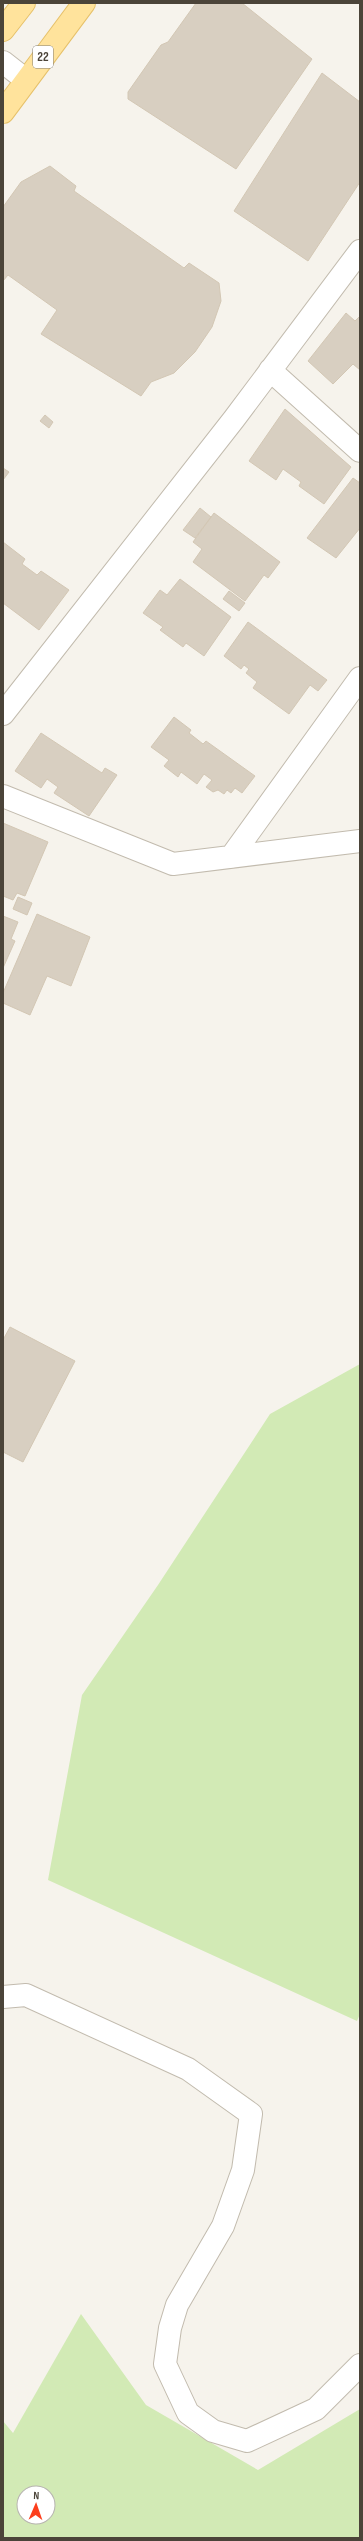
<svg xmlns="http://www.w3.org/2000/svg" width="363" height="2541" font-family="'Sofia Sans Condensed',sans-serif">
  <rect width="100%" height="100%" fill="#f6f3ec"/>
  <path fill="#d2eab5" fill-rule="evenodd" d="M360,1364V2014L357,2021L48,1880L82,1695L158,1585L270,1414Z
    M81,2314L146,2405L258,2470L360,2409V2538H3V2421L13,2433ZM24,2493H48V2517H24Z"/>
  <path fill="#d8cfc1" stroke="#d3c7b4" d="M196,3H242L312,59L236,169L128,99V92L161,45L168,42Z
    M322,73L360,102V182L308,261L234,211Z
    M50,166L76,186L74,191L184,268L189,263L219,283L221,301L212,327L195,352L174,373L151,382L141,396L41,334L57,310L8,275L3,281V207L21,182Z
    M346,313L355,321L360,316V370L353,364L333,384L308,361Z
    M285,409L351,467L324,504L299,486L301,482L283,469L276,480L249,461Z
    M45,415L53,422L49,428L40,421Z
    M3,468L9,472L3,480Z
    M353,478L360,483V528L336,558L307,538Z
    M200,508L211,517L195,538L183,530Z
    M214,513L280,562L268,578L264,575L245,601L193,562L202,549L193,542Z
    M3,542L25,559L22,564L37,575L41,571L69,590L39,630L3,603Z
    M180,579L231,617L204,656L186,643L183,647L160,630L163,627L143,613L160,590L167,595Z
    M229,591L245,603L239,611L223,599Z
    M248,622L327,680L318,691L310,685L289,714L253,688L257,682L246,673L249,669L244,665L241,669L224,656Z
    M174,717L191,730L189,733L203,744L206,741L255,776L242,793L235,788L231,793L227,790L224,794L218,790L213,792L206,787L212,780L204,774L197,784L181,772L178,777L164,766L169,760L151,747Z
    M41,733L102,773L105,768L117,775L89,816L54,793L58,787L47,779L41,788L15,771Z
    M3,823L48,842L25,896L17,893L13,900L3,896Z
    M18,897L32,903L27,915L13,909Z
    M37,914L90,937L71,986L47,976L30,1015L3,1003V993Z
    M3,916L18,922L11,939L15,941L3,968Z
    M10,1327L75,1361L23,1462L3,1452V1340Z"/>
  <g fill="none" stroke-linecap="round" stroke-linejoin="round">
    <defs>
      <path id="minor" d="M3,62L26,80
        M270,370L360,451
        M3,714L234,419L360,251
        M3,796L173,864L360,841
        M231,857L360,678
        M3,1997L26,1995L188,2069L251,2114L243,2170L223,2226L177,2305L170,2328L165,2364L188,2413L213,2431L247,2441L316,2409L360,2365"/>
      <path id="major" d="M3,30L24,3
        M3,112L84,3"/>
    </defs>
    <use href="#minor" stroke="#c2bbae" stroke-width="24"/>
    <use href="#major" stroke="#e6c16a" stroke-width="24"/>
    <use href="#minor" stroke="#fff" stroke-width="22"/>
    <use href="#major" stroke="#ffe39c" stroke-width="22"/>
  </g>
  <g text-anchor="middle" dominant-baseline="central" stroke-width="3" stroke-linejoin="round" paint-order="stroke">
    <rect fill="#fff" stroke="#817c74" stroke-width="1" x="33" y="46" width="20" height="22" rx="3"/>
    <g font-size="13" font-weight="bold" fill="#4b4439">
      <text x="43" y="57">22</text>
    </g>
  </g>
  <rect width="363" height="2541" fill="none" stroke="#4b4439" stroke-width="8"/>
  <g transform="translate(36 2505) rotate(2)"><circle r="19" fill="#ffffff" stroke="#b7b4b0"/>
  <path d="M0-3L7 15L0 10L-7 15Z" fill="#fc3f1d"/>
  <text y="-6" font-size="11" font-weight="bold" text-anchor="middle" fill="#4b4439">N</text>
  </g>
</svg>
